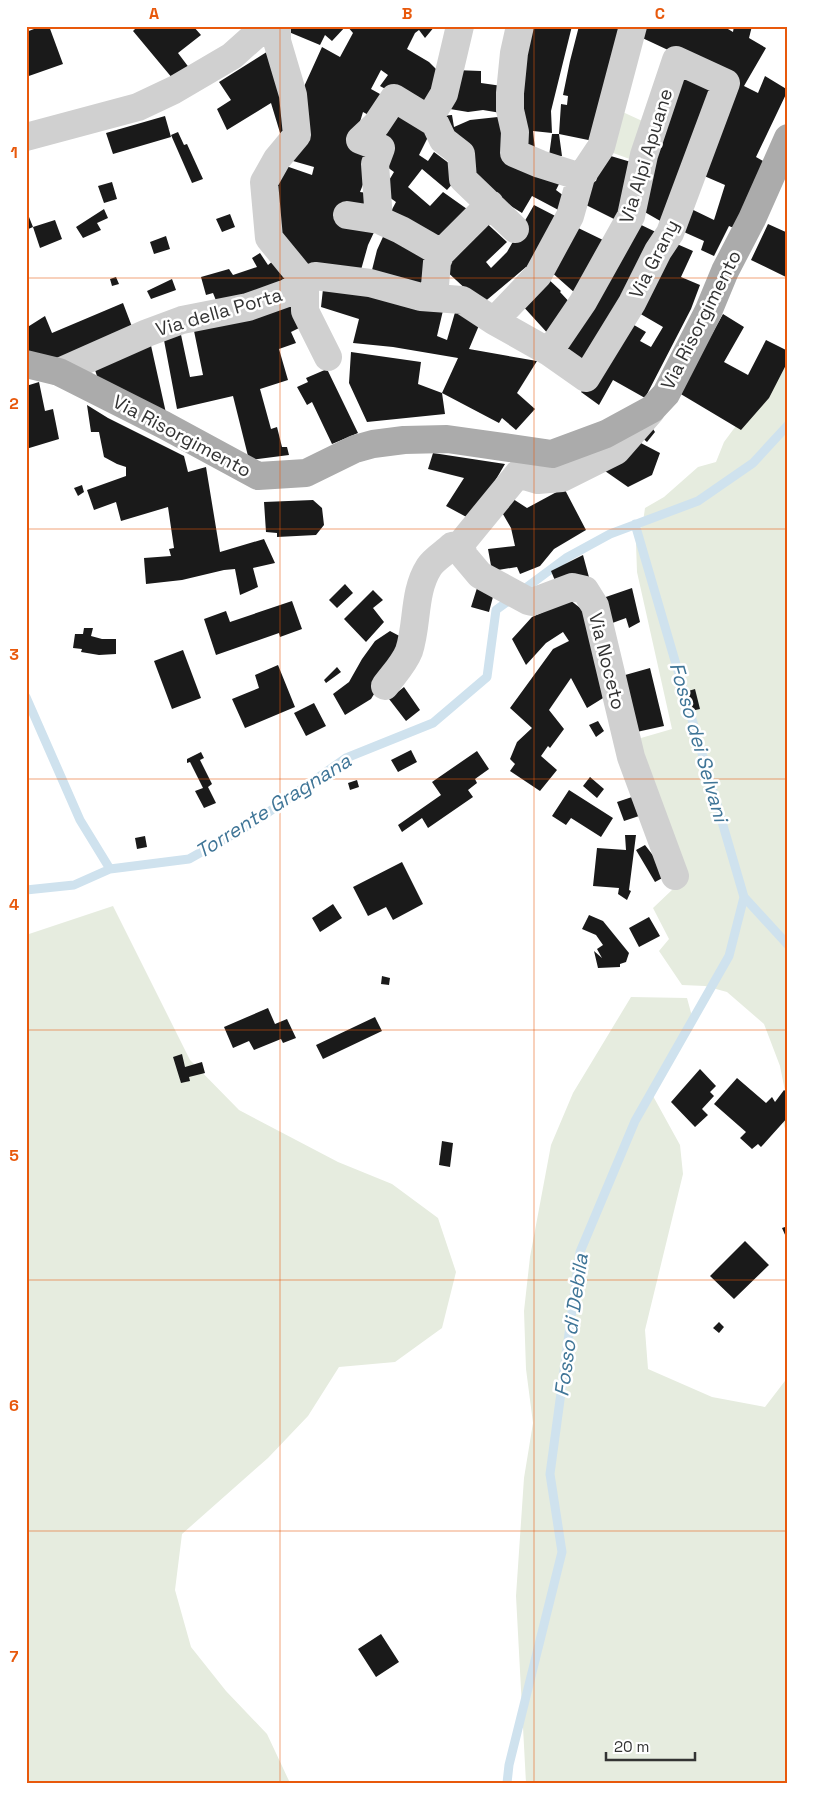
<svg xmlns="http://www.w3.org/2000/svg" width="814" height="1809" font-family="'Space Grotesk',sans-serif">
  <rect width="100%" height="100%" fill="#fff"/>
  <path fill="#e6ecdf" d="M614,108L651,125L638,162L605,150Z
    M788,357V1139L780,1112L785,1091L780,1066L764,1024L727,992L705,986L682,985L659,951L669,939L653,908L673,889L634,740L672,729L637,572L636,543L643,522L645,508L664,497L698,467L716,462L724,442L750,407L769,398L773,371Z
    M113,906L190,1060L239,1110L338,1162L392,1184L438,1218L456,1272L442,1328L395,1362L339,1367L308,1416L268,1458L182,1534L175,1590L191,1647L226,1691L267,1734L290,1783H26V935Z
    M631,997L687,998L693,1020L653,1096L680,1145L683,1174L645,1330L648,1369L712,1397L765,1407L788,1377V1783H526L516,1596L524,1478L533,1423L526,1369L524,1311L530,1257L551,1145L573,1093Z"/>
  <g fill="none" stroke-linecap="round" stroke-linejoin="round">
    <path stroke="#cfe2ee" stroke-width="9" d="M635,524L744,897L788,945
      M26,697L80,820L110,869L189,859L253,823L346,758L433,723L487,677L496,610L566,558L610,534L698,501L753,463L788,425
      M26,890L74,885L110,869
      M507,1783L509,1765L562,1552L550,1474L580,1252L635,1121L729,956L744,897"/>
  </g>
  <path fill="#1a1a1a" d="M42,26H49L63,64L26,77V32Z
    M138,26H193L201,35L178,53L190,69L173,79L133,31Z
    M288,26H346L332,41L325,35L320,45L284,30Z
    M347,26H435L425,38L419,30L415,33L407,49L429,62L445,78L426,111L380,86L388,75L381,70L371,89L389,99L376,119L363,112L354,141L377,149L360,192L367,193L376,228L368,245L359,277L304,271L280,245L272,187L286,166L312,175L314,167L293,161L297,102L322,47L340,57L353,33Z
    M535,26H572L551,111L552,133L533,131L536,159L517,128L527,27L535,29Z
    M579,26H618L628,29L598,142L559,134L561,104L567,105L568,96L563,95L570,61Z
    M641,26H723L733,32L734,26H752L749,38L766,48L744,86L758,93L765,76L788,90L756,157L763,161L736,229L729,226L714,256L701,250L704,241L675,228L683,205L714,220L725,185L695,172L732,80L636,35Z
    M273,48L295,133L281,136L271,103L227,130L217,109L231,100L219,82Z
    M454,70L481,71V83L509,87L507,114L483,110L468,112L444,108Z
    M682,72L720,85L669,226L636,207Z
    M395,102L432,129L419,155L428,161L434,152L462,173L447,190L422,169L408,187L430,206L443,192L474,214L442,246L388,217L396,202L382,192L394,172L379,161L372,140Z
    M452,115L454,127L470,120L507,116L513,148L561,180L556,190L564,196L566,214L532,196L522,213L473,182L440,116Z
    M165,116L171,137L113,154L106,133Z
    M178,132L184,145L187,144L203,179L192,183L171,135Z
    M552,134H559L562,156H549Z
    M604,154L641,165L618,221L578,201L588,184L596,181Z
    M112,182L117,199L104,203L98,186Z
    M534,205L563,220L534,271L526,267L482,304L443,268L481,218L507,242L486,262L491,268L507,252Z
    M104,209L108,218L97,223L101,230L83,238L76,227Z
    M230,214L235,227L222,232L216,219Z
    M29,217L33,227L55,220L62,239L40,248L33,227L26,230V218Z
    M635,222L662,235L586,371L557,352Z
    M570,224L603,240L575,293L549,270Z
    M768,224L788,233V278L751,260Z
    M387,228L437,255L426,293L370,278L377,250Z
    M166,236L170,249L154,254L150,242Z
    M670,241L693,251L681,277L700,285L691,309L645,398L613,380L599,405L581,392L596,370L634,325L646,332L640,341L651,347L663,327L632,309Z
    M260,253L268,265L279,256L294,276L219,308L213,293L206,295L201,277L229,269L233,275L257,267L252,258Z
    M545,276L561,291L560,292L573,306L551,337L521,304Z
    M116,277L119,284L112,286L110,279Z
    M172,279L176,290L151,299L147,291Z
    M324,280L445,302L437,336L447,340L456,309L480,323L469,349L537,361L517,393L535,409L516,430L502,418L499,423L442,393L458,358L393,347L353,343L359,319L321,307Z
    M291,296L305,325L291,332L296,343L279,349L288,380L260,389L271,429L277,427L282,447H287L289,455L249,460L233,396L177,409L163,335L180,330L190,377L203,375L193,326Z
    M123,303L134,332L65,361L26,356V328L45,316L52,333Z
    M723,314L744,327L724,362L748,375L766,340L788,351V361L769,398L741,430L679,393Z
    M150,341L166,413L98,379L93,364Z
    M351,352L421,362L418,384L442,393L445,414L367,422L349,383Z
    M327,369L358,433L332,444L312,402L307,405L297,387L308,382L306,378Z
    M39,382L45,411L53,409L59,439L26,449V386Z
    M87,405L108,418L184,456L188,472L206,467L220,552L264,539L275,563L253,568L258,587L240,595L235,569L224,570L182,580L146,584L144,558L171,556L169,549L174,548L168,507L121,521L116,502L94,510L87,490L126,476V467L117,464L104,457L99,432H91Z
    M653,429L655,432L647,442L640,436Z
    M637,441L660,453L652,475L628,487L605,471Z
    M433,453L505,464L472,520L446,506L464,478L428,469Z
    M82,485L84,492L78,496L74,488Z
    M564,488L586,530L554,549L540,566L520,574L517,567L492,571L488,549L515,546L511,528L500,509L510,497L527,508Z
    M313,500L322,508L324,525L316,535L277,537V533L266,532L264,502Z
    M583,555L590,581L556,583L551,571Z
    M345,584L353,593L337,608L329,600Z
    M477,588L494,593L489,612L471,607Z
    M632,588L640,622L629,628L626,618L607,625L600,599Z
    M373,590L383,600L373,608L384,622L366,642L344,619Z
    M570,600L584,611L608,695L587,708L571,678L549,710L564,729L550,748L548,746L541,756L557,770L540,791L510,771L515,764L510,759L517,742L532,728L510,708L553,649L569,641L563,632L546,643L526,665L512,639L532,617Z
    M292,601L302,629L280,637L279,633L216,655L204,619L226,611L230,622Z
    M84,628H93L91,636L102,639H116V654L99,655L81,652L82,649L73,648L75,634H83Z
    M390,631L407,640L371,699L345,715L333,694L349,682L362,659L375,641Z
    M183,650L201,698L172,709L154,661Z
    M278,665L295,707L245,728L232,699L259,688L255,675Z
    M337,667L341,672L326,683L324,680Z
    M650,668L664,726L632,733L618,677Z
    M404,687L420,710L406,721L389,699Z
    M695,689L700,709L691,711L685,692Z
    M314,703L326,726L306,736L294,713Z
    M598,721L604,731L596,737L589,725Z
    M411,750L417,762L398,772L391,760Z
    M477,751L489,769L475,779L477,783L468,790L473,797L428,828L422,818L402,832L398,825L441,795L432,782Z
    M201,752L204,758L200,760L212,784L208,787L216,803L204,808L195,791L203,788L190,762L187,763V759Z
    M590,777L604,789L597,798L583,786Z
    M357,780L359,787L350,790L348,783Z
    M569,790L613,818L601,837L571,818L566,825L552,816Z
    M635,796L642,815L624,821L617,802Z
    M625,835H636L629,890L631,891L627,900L618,894L619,888L593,886L597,848L626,850Z
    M145,836L147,847L137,849L135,838Z
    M645,845L668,875L655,882L636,850Z
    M402,862L423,904L393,920L386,907L368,916L353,887Z
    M333,904L342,918L320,932L312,918Z
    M589,915L603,921L629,953L626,962L620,964V967L598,968L594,951L602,958L597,949L603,945L596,935L582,929Z
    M649,917L660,936L639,947L629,928Z
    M382,976L390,978L389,985L381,984Z
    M268,1008L275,1024L287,1019L296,1038L283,1043L281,1039L254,1050L249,1041L233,1048L224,1027Z
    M375,1017L382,1031L323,1059L316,1045Z
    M182,1054L185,1067L202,1062L205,1073L189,1077L190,1081L181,1083L173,1057Z
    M700,1069L716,1086L710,1092L714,1096L702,1109L708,1115L695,1127L671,1102Z
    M737,1078L766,1103L772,1097L775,1102L784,1090L788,1093V1117L761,1147L758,1144L752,1149L740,1138L746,1132L714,1104Z
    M442,1141L453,1143L450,1167L439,1165Z
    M788,1226V1237H786L782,1228Z
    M745,1241L769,1265L734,1299L710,1276Z
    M719,1322L724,1327L719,1333L713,1328Z
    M381,1634L399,1662L376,1677L358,1649Z"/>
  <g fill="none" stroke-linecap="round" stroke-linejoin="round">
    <path stroke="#d0d0d0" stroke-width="28" d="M520,26L514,53L510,93V110L515,132L514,153L540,164L581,177
      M277,27V41L293,95L297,135L277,159L264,182L269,238L305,282V311L328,357
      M429,119L444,94L460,26
      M26,137L138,107L174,90L232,56L260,31L261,26
      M347,215L379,220
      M441,253L490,204
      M434,297L437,262L441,253L401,230L379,220L375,164L381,148L360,140L376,125L394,98L435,123L443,140L461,154L463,179L515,229
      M494,321L538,275L570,216L581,177L601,147L633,26
      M59,372L147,333L182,320L248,307L287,293L315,276L370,283L421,297L462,300L494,321L549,352L586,378L632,303L658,251L670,233L726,83L676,60L644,155L631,216L583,302L549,352
      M460,545L462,549L464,556L480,575L528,601L532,602L572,587L585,590L595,606L631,757L675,876
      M460,545L518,474L538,480L562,478L616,451L651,411
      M385,686C393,675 404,664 409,651C418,624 413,592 429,567C434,559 445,553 452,546L460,545"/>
    <path stroke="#ababab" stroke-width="28" d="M26,364L59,372L164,425L258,476L306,473L355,449L373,444L404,440L447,439L552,454L606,434L652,409L666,394L708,312L725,271L752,219L788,138"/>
  </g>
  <path fill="none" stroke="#e8590c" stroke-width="1" stroke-opacity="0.55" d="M280,26V1783M534,26V1783M26,278H788M26,529H788M26,779H788M26,1030H788M26,1280H788M26,1531H788"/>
  <g text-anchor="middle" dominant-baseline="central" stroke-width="5" stroke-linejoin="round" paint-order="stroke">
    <g font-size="19" fill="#333" stroke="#fff">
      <text transform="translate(646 156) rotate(-73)">Via Alpi Apuane</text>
      <text transform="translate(654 259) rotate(-63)">Via Grany</text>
      <text transform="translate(219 312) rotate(-16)">Via della Porta</text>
      <text transform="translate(701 320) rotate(-63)">Via Risorgimento</text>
      <text transform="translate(182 436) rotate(28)">Via Risorgimento</text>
      <text transform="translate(607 661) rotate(76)">Via Noceto</text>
    </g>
    <g font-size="20" font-style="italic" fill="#3f7597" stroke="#fff">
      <text transform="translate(699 742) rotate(74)">Fosso dei Selvani</text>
      <text transform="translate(273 806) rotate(-32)">Torrente Gragnana</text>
      <text transform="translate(571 1325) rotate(-82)">Fosso di Debila</text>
    </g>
  </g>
  <rect width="814" height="1809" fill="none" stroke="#ffffff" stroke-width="55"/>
  <path d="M606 1752v8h89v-8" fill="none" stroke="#333333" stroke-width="2.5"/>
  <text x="614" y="1752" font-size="15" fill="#333333" stroke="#ffffff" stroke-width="4" paint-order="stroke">20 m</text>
  <rect x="28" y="28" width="758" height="1754" fill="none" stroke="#e8590c" stroke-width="2"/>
  <g font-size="16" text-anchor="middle" font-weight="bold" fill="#e8590c">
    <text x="154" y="19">A</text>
    <text x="407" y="19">B</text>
    <text x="660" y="19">C</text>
    <text x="14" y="158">1</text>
    <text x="14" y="409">2</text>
    <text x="14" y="660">3</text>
    <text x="14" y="910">4</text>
    <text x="14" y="1161">5</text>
    <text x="14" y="1411">6</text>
    <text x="14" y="1662">7</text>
  </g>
</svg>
